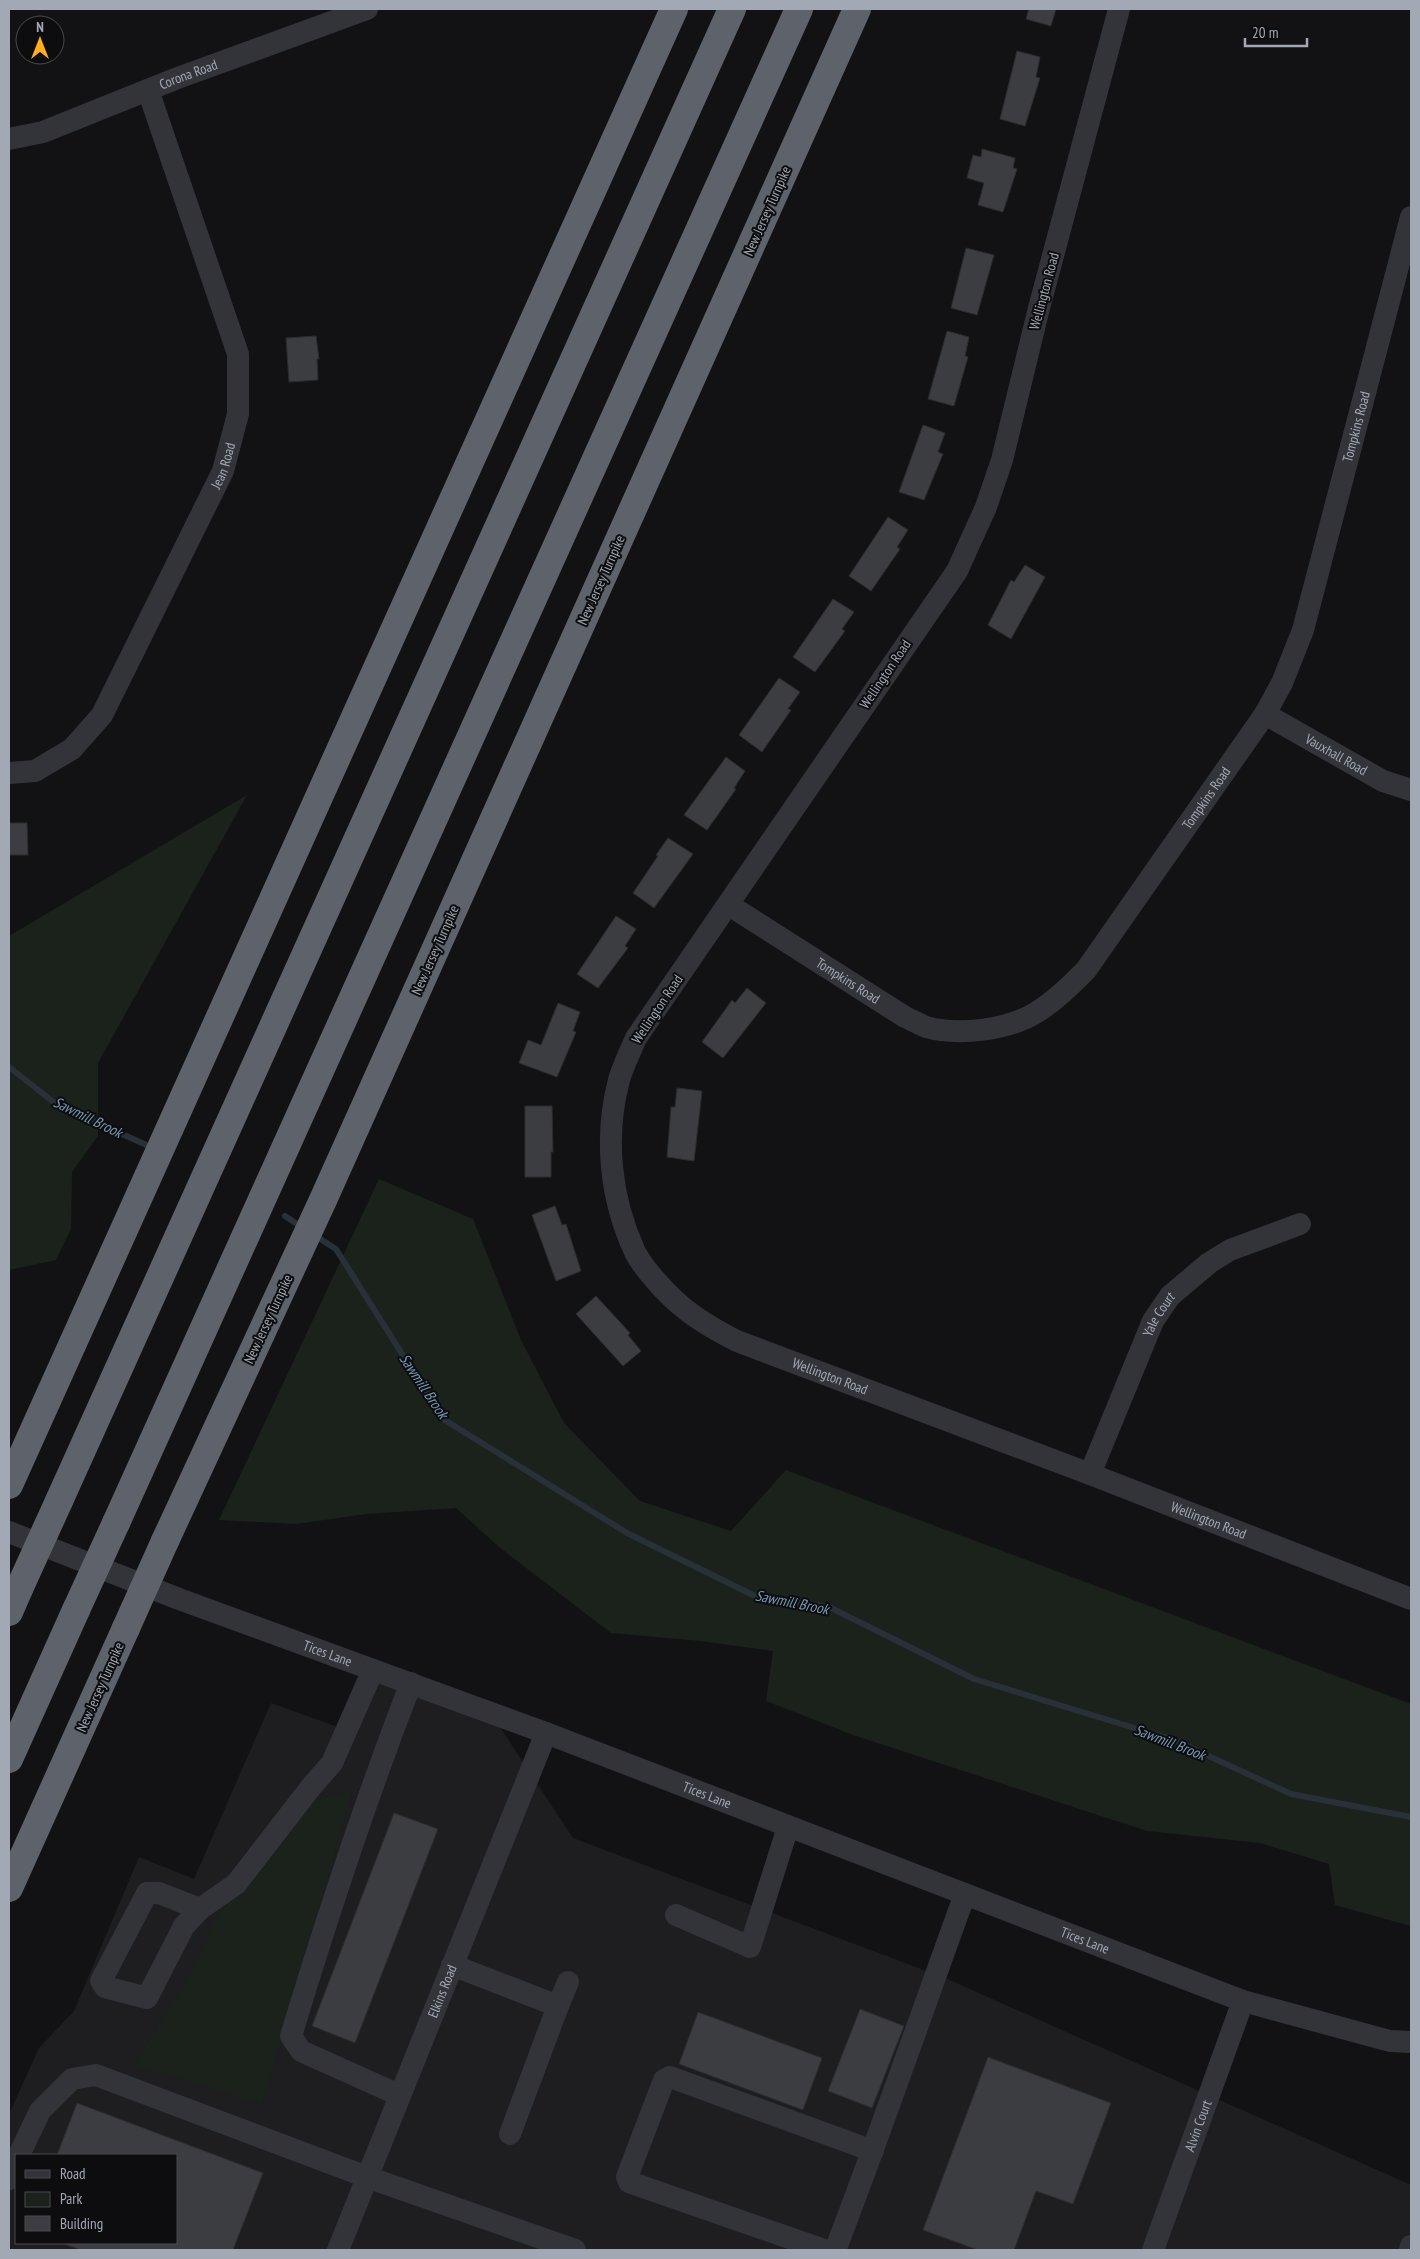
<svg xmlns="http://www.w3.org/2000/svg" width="1420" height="2259" font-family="'PT Sans Narrow',sans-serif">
  <rect width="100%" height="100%" fill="#121214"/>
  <path fill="#1e1e21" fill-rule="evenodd" d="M376,1673L494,1718L573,1838L945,1978L1411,2185V2250H9V2114L39,2048L74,2011L139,1857L194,1879L271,1703L349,1731ZM16,2155H176V2243H16Z"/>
  <path fill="#1a221b" d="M247,795L98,1063V1136L72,1172L71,1229L56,1260L9,1270V936Z
    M379,1179L473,1219L521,1340L564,1423L640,1501L731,1531L786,1470L1411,1704V1926L1335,1905L1329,1864L1260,1843L1147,1831L853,1735L766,1701L773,1651L701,1641L611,1633L499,1547L456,1508L366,1514L296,1524L219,1520Z
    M352,1791L262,2104L134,2065L189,1979L232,1882L316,1799Z"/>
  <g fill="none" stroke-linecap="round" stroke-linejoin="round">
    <path stroke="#283138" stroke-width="6" d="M9,1067L56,1104L153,1148
      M285,1216L303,1228
      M314,1235L336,1249L443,1419L627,1533L757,1597L829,1607L974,1679L1174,1740L1291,1794L1411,1817"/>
  </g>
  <path fill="#3c3d41" stroke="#2c2c30" d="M1029,9H1056L1051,26L1026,19Z
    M1017,51L1040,57L1036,77L1040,78L1025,126L1000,119Z
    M982,149L1015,158L1013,168L1017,169L1003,212L978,205L984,183L967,178L973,155L981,157Z
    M966,248L994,255L977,315L951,308Z
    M947,331L969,337L965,356L968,357L954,406L928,399Z
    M316,336L319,359H317L318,380L289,382L286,338Z
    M923,425L945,433L938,452L943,454L924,500L899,492Z
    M888,517L908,530L897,547L900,549L871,591L849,576Z
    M1025,565L1045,577L1011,639L988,625L1011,580L1014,582Z
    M833,599L854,612L842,629L845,631L815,672L793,657Z
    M779,678L800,692L788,709L791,710L762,752L739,735Z
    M726,757L745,771L734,788L736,789L707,830L684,815Z
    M9,823H27L28,855H9Z
    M668,838L693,854L654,908L633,893L658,856L656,855Z
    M616,916L636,929L625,946L628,948L598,988L577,974Z
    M747,988L766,1003L723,1058L702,1042L732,1000L735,1003Z
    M558,1003L580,1012L573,1031L576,1032L557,1077L519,1063L528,1040L541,1045Z
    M677,1088L702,1091L694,1161L667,1157L671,1107H675Z
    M525,1106H552L553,1152H551V1177H525Z
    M555,1206L562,1225L566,1224L581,1271L556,1281L532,1215Z
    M596,1296L630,1333L628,1335L641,1351L623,1366L576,1314Z
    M394,1813L438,1829L355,2043L312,2026Z
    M860,2009L904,2026L872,2108L828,2091Z
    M698,2012L822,2058L803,2110L679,2064Z
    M988,2057L1111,2103L1073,2204L1036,2191L1014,2250H978L923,2230Z
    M77,2103L263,2173L233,2250H81L61,2243H176V2155H57Z"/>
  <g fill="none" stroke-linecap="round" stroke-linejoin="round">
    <g stroke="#333439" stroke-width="22">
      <path id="s1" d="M1119,9L1039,308L1002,460L986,507L957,571L636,1038C630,1052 623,1066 619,1080C604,1137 610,1198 635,1252C643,1268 665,1292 679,1304C696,1319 717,1331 737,1341L1090,1474L1411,1599"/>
      <path id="s2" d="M9,139L43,132L175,79L367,9"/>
      <path id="s3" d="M1265,714L1383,781L1411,790"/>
      <path id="s4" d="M9,773L35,771L72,749L102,715L223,471L238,414V354L148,90"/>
      <path id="s5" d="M729,905L905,1017C912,1020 919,1024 926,1027C958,1036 1009,1030 1037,1012C1055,1001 1071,985 1086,970L1265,714L1282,683L1303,630L1411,217"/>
      <path id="s6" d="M1090,1474L1153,1321L1170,1296L1209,1263L1230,1250L1300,1224"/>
      <path id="s7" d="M9,1532L179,1599L546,1733L1243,2001L1390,2041L1411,2042"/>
      <path d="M200,1909L184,1926L147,1998L105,1987L101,1981L147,1893H159L200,1909L236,1884L311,1787L332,1763L373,1670"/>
      <path d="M676,1915L750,1947L788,1827"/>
      <path d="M452,1965L558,2006L510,2134"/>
      <path d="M558,2006L568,1982"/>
      <path d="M399,2095L301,2051L291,2036C327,1917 366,1799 411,1683"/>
      <path d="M19,2155L40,2111L72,2079L96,2075L367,2177L575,2250"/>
      <path d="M9,2179L16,2162"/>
      <path id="s8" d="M338,2250L546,1733"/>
      <path d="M824,2250L629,2182L627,2177L664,2080L670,2077L873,2151"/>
      <path d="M833,2250L836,2248C881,2131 922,2012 965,1894"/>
      <path id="s9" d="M1153,2250L1243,2001"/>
      <path d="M1410,2250L1411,2246"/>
    </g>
    <path stroke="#5e626a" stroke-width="28" d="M9,1485L674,9
      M59,1501L732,9
      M116,1523L799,9
      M165,1541L323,1200L857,9
      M9,1612L19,1589
      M9,1759L76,1610
      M9,1888L126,1628"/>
    <path stroke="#5e626a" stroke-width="28" d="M19,1589L59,1501
      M76,1610L116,1523
      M126,1628L165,1541"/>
  </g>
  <g text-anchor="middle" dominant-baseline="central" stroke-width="4" stroke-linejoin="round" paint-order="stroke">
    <g font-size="14" fill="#a2a9b5" stroke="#0d0d0f">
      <text stroke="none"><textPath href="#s2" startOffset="191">Corona Road</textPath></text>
      <text transform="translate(767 211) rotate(-66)">New Jersey Turnpike</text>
      <text transform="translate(1044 291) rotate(-75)">Wellington Road</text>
      <text stroke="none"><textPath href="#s5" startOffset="1026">Tompkins Road</textPath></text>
      <text stroke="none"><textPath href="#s4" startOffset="392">Jean Road</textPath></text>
      <text transform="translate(601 580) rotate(-66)">New Jersey Turnpike</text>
      <text transform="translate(885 674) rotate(-56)">Wellington Road</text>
      <text stroke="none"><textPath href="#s3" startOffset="82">Vauxhall Road</textPath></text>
      <text stroke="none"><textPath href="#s5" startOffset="621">Tompkins Road</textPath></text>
      <text transform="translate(435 950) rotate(-66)">New Jersey Turnpike</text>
      <text stroke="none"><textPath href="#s5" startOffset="141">Tompkins Road</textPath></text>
      <text transform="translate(657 1009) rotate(-56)">Wellington Road</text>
      <text stroke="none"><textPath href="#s6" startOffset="174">Yale Court</textPath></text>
      <text transform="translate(268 1319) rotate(-65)">New Jersey Turnpike</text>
      <text stroke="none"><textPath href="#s1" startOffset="1611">Wellington Road</textPath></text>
      <text stroke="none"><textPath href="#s1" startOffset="2016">Wellington Road</textPath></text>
      <text stroke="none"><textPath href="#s7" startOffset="341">Tices Lane</textPath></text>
      <text transform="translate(100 1687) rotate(-66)">New Jersey Turnpike</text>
      <text stroke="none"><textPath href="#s7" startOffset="746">Tices Lane</textPath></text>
      <text stroke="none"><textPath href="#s7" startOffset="1151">Tices Lane</textPath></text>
      <text stroke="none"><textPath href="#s8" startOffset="279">Elkins Road</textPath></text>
      <text stroke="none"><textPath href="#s9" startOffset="132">Alvin Court</textPath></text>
    </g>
    <g font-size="15" font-style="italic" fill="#7699b3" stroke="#0d0d0f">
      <text transform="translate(88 1117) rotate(26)">Sawmill Brook</text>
      <text transform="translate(424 1386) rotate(56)">Sawmill Brook</text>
      <text transform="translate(792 1602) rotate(11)">Sawmill Brook</text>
      <text transform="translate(1170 1742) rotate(21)">Sawmill Brook</text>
    </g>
  </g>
  <rect width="1420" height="2259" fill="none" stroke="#a2a9b5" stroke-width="20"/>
  <rect x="15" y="2154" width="162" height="90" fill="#0d0d0f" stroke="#494b51"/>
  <rect x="25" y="2170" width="25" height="8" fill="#333439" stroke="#494b51"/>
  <text x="60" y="2179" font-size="15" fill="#a2a9b5">Road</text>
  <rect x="25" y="2192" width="25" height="15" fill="#1a221b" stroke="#494b51"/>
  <text x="60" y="2204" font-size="15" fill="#a2a9b5">Park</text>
  <rect x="25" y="2216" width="25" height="15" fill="#3c3d41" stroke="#494b51"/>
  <text x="60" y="2229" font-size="15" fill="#a2a9b5">Building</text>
  <g transform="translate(40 40)"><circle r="24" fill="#0d0d0f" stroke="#494b51"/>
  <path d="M0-4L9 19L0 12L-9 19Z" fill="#feac20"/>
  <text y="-8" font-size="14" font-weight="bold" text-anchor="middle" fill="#a2a9b5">N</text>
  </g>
  <path d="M1245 38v8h62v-8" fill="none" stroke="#a2a9b5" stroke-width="2.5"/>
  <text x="1252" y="38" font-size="15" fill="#a2a9b5" stroke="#0d0d0f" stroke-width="4" paint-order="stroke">20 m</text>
</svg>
